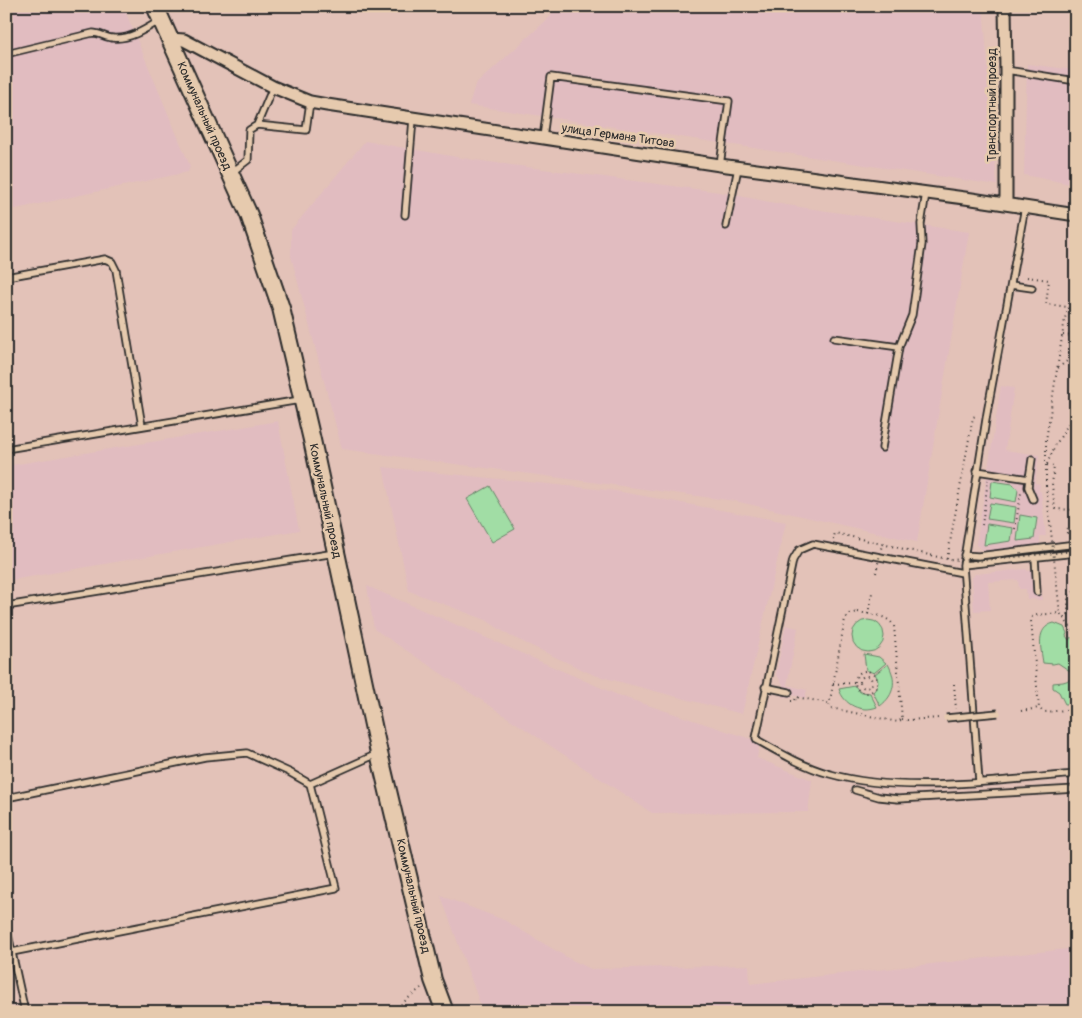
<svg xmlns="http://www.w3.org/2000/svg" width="1082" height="1018" font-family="Pangolin,sans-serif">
  <rect width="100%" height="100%" fill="#e3c2b8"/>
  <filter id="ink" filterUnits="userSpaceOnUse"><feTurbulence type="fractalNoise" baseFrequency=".02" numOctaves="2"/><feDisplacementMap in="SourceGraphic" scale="10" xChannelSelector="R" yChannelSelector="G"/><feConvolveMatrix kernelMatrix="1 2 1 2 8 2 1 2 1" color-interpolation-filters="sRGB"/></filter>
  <g filter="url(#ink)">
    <path fill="#e1bcc0" d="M6,6H123L190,166L188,172L6,211Z
      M553,6H983L997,185L469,105L475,85L551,16Z
      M1027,64L1076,70V185L1024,175Z
      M365,141L474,160L719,192L780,204L969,232L917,542L735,501L342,449L291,256V230Z
      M1001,386L1014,388L1005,450L1039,455L1035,483L1040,484L1039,491H1041L1046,536H1040V545L984,551L976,545Z
      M278,421L299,530L6,581V466Z
      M383,467L616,491L786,522L742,714L594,675L510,636L486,620L409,591Z
      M1026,569L1028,571L1039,570L1042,600L1027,599L1026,589H1019L1018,580L988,582L990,610L974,611L972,578L975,574Z
      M367,586L620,696L760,742L757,758L812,780L808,812L652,813L374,629Z
      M786,625L798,628L787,685L807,690L805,698L792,695L791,698L781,696L783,684L776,674Z
      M441,896L504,920L570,959L591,969L749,965L750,984L1076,948V1012H483Z"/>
    <path fill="#a1dda5" stroke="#668468" d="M992,481L1013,484L1018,490L1016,502L990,497Z
      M490,486L515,529L492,542L467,499Z
      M990,503L1016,507L1014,523L987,519Z
      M1020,515L1037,518L1034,539L1017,541Z
      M987,524L1013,528L1011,541L984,545Z
      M852 636a16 16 0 1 1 32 0a16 16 0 1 1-32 0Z
      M1054,623L1064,627L1067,633L1066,636L1069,640L1071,637L1076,643V675L1058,663L1053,664L1043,663C1041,648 1035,628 1054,623Z
      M864,654L879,657L886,663L874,673L866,670Z
      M888,664C897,680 895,695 880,706L873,692C878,687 880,681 875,674Z
      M1076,678V703L1065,704L1059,692L1053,688V683L1063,682Z
      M855,686L860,692L870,693L877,707C861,713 844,705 839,689Z"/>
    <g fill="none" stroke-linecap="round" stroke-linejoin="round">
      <defs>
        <path id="lane" d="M6,54L93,33C100,33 106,38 113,38C129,40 146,29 159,21
          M1006,70L1076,81
          M273,87L257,125L306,130L310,102
          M543,138L551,77L729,101L720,165
          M231,173L248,160L249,130L257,125
          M405,215L413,119
          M726,226L738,168
          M6,277L105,259L112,262L116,270L142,426
          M1011,285L1032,288
          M834,338L899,347
          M882,448L899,347L912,315L922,244L921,224L926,193
          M6,449L300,400
          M977,471L1029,479L1028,487L1033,499
          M1029,479L1032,459
          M964,555L978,556L1076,544
          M1035,557L1037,592
          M963,565L1076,553
          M963,573L813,544L799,550L793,560L756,738L757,740C780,753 804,767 830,774C904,795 999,780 1076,774
          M6,606L335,553
          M765,687L789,692
          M979,782L963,565L987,413L1025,207
          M855,790L879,797L898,799L1076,789
          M6,798L205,757L247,753L289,772L310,784
          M6,925L25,1012
          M12,952L336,888L310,784L377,754"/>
        <path id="street" d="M1005,6L1006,70V204
          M170,39L184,40L273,87L310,102L327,105L720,165L972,199L1076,215"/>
        <path id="secondary" d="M155,6L249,215L281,308L312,440L379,753L433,980L445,1012"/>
      </defs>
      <use href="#lane" stroke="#2b2b2b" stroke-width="9"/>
      <use href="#street" stroke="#2b2b2b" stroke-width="15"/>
      <use href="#secondary" stroke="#2b2b2b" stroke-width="20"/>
      <path stroke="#2b2b2b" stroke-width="2" stroke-dasharray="1 4" stroke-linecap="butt" d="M1027,277L1049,280L1046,304L1068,307
        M1063,335L1076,336
        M1058,368L1076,354
        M1070,420H1076
        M1047,464L1055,446L1076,411
        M1047,465L1054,466L1052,485L1055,509L1076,510
        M1046,486V440L1065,318L1069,307L1076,301
        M982,525L988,480
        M1015,529L1021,493
        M1067,533L1066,529L1076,528
        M1067,533L1076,532
        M833,540L835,533L882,544
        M947,559L973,417L978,415
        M858,612C871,615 887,614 894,626L902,719L898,722L831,708L829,706L845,619L850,614Z
        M868,614L872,593
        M1064,618L1068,614V596L1076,590
        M1076,635L1060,613L1036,615L1032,617L1031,621L1039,708L1042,711L1045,712L1076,709
        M855 682a11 11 0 1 1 22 0a11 11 0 1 1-22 0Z
        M860 682a6 6 0 1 1 12 0a6 6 0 1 1-12 0Z
        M833,684L856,683
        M954,684L956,709
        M791,701H795L796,697L828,703
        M1021,711L1039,708
        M902,719L907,720L939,718
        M388,1012L400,1005L421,988"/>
      <use href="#lane" stroke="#e6caae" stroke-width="5.5"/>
      <use href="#street" stroke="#e6caae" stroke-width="11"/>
      <use href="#secondary" stroke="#e6caae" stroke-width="16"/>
      <defs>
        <path id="lane-bridge" d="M946,718L998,713"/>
      </defs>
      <use href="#lane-bridge" stroke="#2b2b2b" stroke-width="9" stroke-linecap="butt"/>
      <path stroke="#2b2b2b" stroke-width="2" stroke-dasharray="1 4" stroke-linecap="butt" d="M1046,486L1060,613
        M876,573L882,544L947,559L977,561L1076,551"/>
      <use href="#lane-bridge" stroke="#e6caae" stroke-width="5.5"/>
    </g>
  </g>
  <g text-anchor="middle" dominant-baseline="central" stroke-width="5" stroke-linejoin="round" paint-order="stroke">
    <g font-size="12" fill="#2b2b2b" stroke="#e6caae">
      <text transform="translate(992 105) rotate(-90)">Транспортный проезд</text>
      <text transform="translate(204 116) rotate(66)">Коммунальный проезд</text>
      <text transform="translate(618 136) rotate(8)">улица Германа Титова</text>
      <text transform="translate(325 501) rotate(78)">Коммунальный проезд</text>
      <text transform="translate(413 896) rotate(77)">Коммунальный проезд</text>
    </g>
  </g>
  <rect width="1082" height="1018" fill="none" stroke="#e6caae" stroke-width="25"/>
  <rect x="12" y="12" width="1057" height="993" fill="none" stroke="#2b2b2b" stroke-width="2" filter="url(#ink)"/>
</svg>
